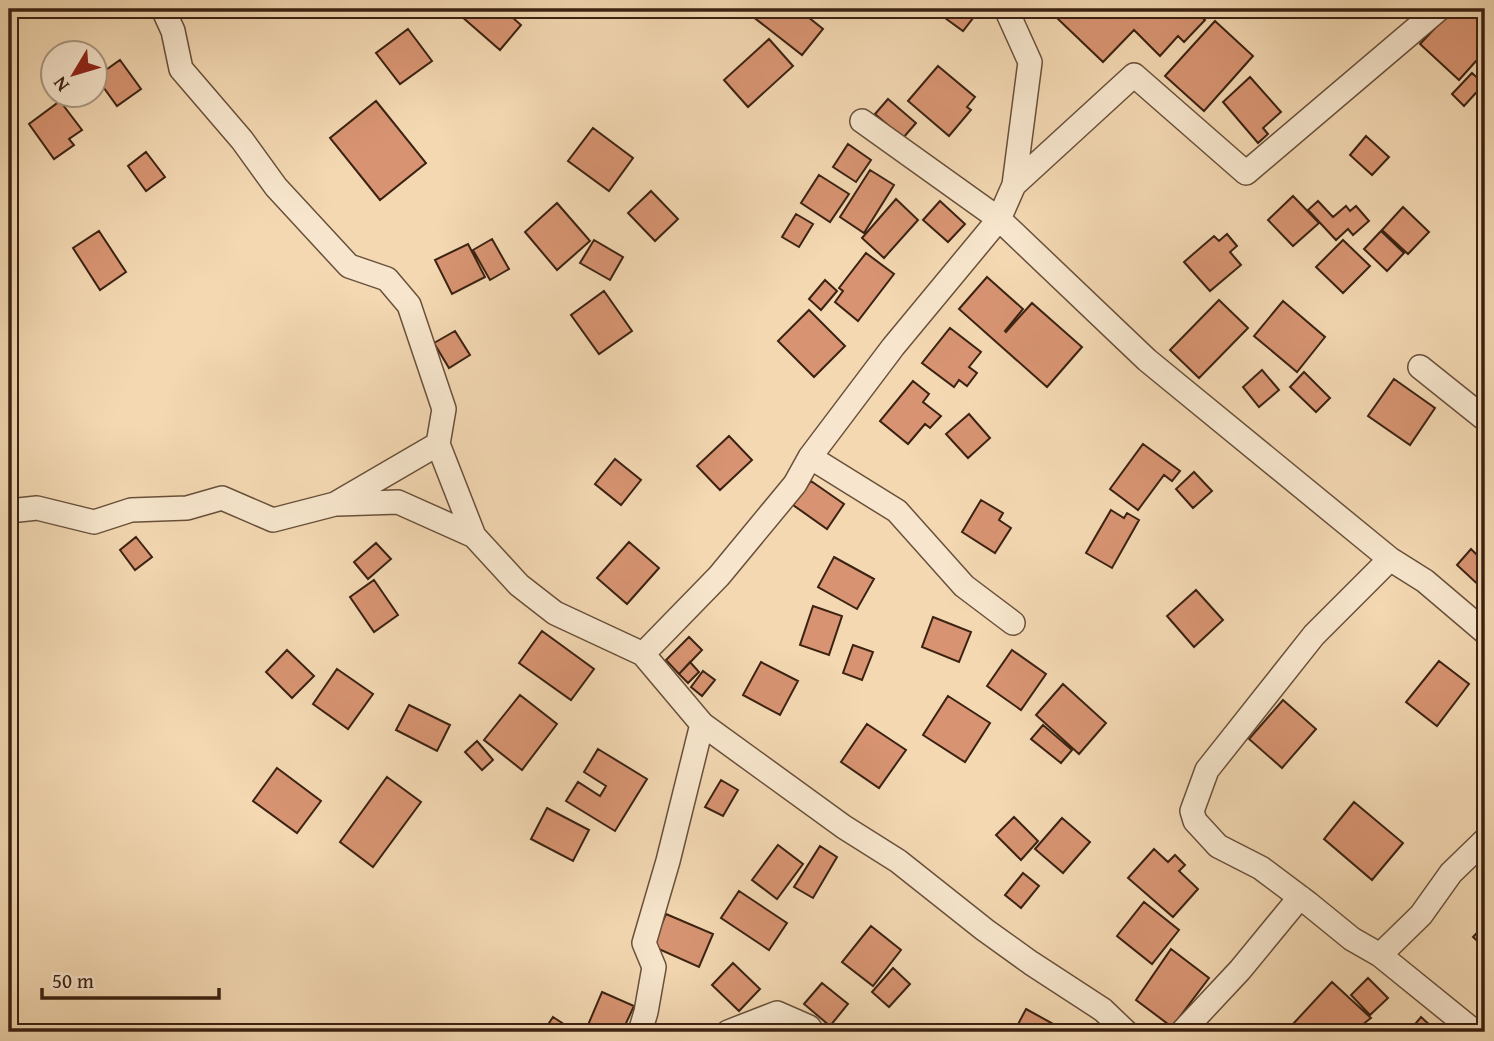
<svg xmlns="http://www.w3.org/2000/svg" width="1494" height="1041" font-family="'Gentium Book Plus',serif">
  <rect width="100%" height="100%" fill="#f3d8b2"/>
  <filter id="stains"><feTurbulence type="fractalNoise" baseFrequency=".00286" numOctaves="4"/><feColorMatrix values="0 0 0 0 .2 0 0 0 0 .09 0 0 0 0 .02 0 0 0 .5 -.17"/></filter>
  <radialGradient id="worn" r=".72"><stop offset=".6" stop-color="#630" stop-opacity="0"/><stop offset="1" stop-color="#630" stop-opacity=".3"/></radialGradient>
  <path fill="#d89472" stroke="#3b2212" stroke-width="2" d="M453,9H503L521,25L500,50Z
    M743,9H798L823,29L802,55Z
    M935,9H980L963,31L934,10Z
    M1068,9H1205L1199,15L1205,20L1184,42L1178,36L1160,56L1134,30L1103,62L1058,19Z
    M1453,9H1466L1485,26V51L1459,80L1420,44Z
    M1215,21L1253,56L1204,111L1165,76Z
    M408,29L432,61L400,84L376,53Z
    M769,39L793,66L748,107L724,80Z
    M120,60L141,89L117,106L96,77Z
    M938,66L975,97L967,107L971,110L949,136L908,101Z
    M1472,73L1484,84L1464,106L1452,94Z
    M1250,77L1281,112L1263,128L1268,134L1258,143L1223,102Z
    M888,99L916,123L903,138L875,114Z
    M60,101L82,130L69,139L74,145L54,159L29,124Z
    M376,101L426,163L380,200L330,138Z
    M593,128L633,158L609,191L568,161Z
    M1366,136L1389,157L1372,175L1350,155Z
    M848,144L871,160L856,182L833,167Z
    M146,152L165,177L146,191L128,166Z
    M870,170L894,185L864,233L840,217Z
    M819,175L849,194L830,222L801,203Z
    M651,191L678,219L655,241L628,213Z
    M1293,196L1319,223L1293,246L1268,220Z
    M896,199L918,220L884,258L862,238Z
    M940,201L965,224L948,242L923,220Z
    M1318,201L1333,217L1346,206L1350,211L1356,206L1369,221L1353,235L1348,229L1336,240L1308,210Z
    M557,203L590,241L557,270L525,232Z
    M1403,207L1429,232L1408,254L1382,230Z
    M796,214L813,224L799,247L782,237Z
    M99,231L126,272L100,290L73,248Z
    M1381,231L1404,253L1387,271L1364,249Z
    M1227,234L1237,246L1230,252L1241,265L1210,291L1184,262L1214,236L1219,241Z
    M492,239L509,269L490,280L473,250Z
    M594,240L623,257L610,280L580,263Z
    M1343,240L1370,266L1343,293L1316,267Z
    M468,244L485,277L452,294L435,260Z
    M866,253L894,274L858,321L835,302L843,291L839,288Z
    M987,277L1023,309L1005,331L1006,332L1032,303L1082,347L1047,387L959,309Z
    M825,280L837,291L821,310L809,299Z
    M604,291L632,331L599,354L571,315Z
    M1219,300L1248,328L1199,378L1170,350Z
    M1283,301L1325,337L1297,372L1254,336Z
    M809,310L845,346L814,377L778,341Z
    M950,328L981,352L969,367L977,373L967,386L959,380L954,387L922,363Z
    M455,331L470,355L449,368L434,343Z
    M1262,370L1279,390L1259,407L1243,387Z
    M1304,372L1330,398L1316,412L1290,387Z
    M1394,379L1435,408L1410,445L1368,416Z
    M913,381L929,394L923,402L941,416L930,428L925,424L908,444L880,421Z
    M969,414L990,438L968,458L946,434Z
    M729,436L752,460L720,490L697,466Z
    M1143,444L1180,471L1172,481L1164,475L1138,510L1110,489Z
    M615,459L641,480L621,505L595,484Z
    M1194,472L1212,491L1193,508L1176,489Z
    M811,481L844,504L827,529L793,505Z
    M981,500L1003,513L999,520L1011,528L995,553L962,532Z
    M1111,510L1124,518L1127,513L1139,520L1112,568L1086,553Z
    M136,537L152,557L135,570L120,550Z
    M629,542L659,568L627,604L597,578Z
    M376,543L391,559L368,579L354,562Z
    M1471,549L1485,563V591L1457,565Z
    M834,557L874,579L857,609L818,587Z
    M374,580L398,615L374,632L350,597Z
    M1196,590L1223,620L1194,647L1167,616Z
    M813,606L842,616L829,655L800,645Z
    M933,617L971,632L959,662L922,647Z
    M542,631L594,669L571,700L519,663Z
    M689,637L702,650L679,674L666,660Z
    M853,645L873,652L862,680L843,673Z
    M287,650L314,676L292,698L266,672Z
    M1012,650L1046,674L1021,710L987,686Z
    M1439,661L1469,684L1437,726L1406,702Z
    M690,662L699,672L688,683L679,674Z
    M761,662L798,681L780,715L743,695Z
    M337,669L373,694L348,729L313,704Z
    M703,671L715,680L702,696L691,687Z
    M1063,684L1106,723L1079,754L1036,715Z
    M520,695L557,724L522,770L484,740Z
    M948,696L990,723L965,762L923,735Z
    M1283,700L1316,729L1282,768L1249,739Z
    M409,705L450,725L437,751L396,730Z
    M867,724L906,750L879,788L841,762Z
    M1043,725L1072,750L1061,763L1031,739Z
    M477,741L493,760L482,770L465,752Z
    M598,749L647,779L615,831L566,801L578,782L600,796L606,786L584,772Z
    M277,768L321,801L297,833L253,801Z
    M387,777L421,802L373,867L340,842Z
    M721,780L738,790L723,816L705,807Z
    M1354,802L1403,843L1372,880L1324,839Z
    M547,808L589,830L573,861L531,839Z
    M1014,817L1038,841L1021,860L996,835Z
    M1062,818L1090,842L1063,873L1035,849Z
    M778,845L803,864L777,899L752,880Z
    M820,846L837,857L813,898L794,887Z
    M1154,849L1168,862L1175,855L1185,865L1179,871L1198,889L1173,917L1128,878Z
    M1023,873L1039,886L1021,908L1005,895Z
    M739,891L787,923L769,950L721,918Z
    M1144,902L1179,930L1152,964L1117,936Z
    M666,914L713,934L699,967L652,946Z
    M1485,924V948L1473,937Z
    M871,926L901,950L873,986L842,962Z
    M1171,949L1209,978L1172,1027L1136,1000Z
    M733,963L760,989L739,1011L712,985Z
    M893,968L910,984L889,1007L872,992Z
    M1368,978L1388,998L1370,1015L1351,995Z
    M1332,982L1371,1018L1353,1032H1303L1293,1024Z
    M822,983L848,1004L830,1026L804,1004Z
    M602,992L634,1006L622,1032H585Z
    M1026,1009L1066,1031L1065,1032H1014Z
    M553,1017L576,1032H543Z
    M1421,1017L1432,1027L1427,1032H1413L1410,1030Z
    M517,1026L526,1027L530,1032H509Z"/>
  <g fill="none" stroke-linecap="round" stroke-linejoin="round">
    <defs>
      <path id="street" d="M1006,9L1030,62L1014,185
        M862,121L999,219L1147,360L1390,559L1425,581L1485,632
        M1420,367L1485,419
        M438,444L474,536L519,585L555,613L643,654
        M810,457L897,511L964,586L1013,623
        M338,504L398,502L474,536
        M9,511L37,508L94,522L131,510L187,508L222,498L273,520L335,504L438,444L444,409L409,305L387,279L349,266L276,187L242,140L181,69L173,31L163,9
        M1390,559L1314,635L1207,770L1192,811L1195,821L1218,846L1261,868L1309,904L1352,939L1380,955L1475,1032
        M702,724L844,827L898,861L985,930L1031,963L1103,1010L1126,1032
        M1380,955L1421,915L1451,873L1485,840
        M640,1032L646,1012L654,967L644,943L668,861L702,724L643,654L719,576L795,484L810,457L893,347L999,219L1014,185L1134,75L1246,173L1439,9
        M728,1032L777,1013L809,1027L812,1032
        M1182,1032L1240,970L1300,897"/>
    </defs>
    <use href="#street" stroke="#69503a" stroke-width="26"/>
    <use href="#street" stroke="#f7e6cd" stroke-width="23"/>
  </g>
  <rect width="1494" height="1041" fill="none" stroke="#f3d8b2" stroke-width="35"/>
  <rect x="10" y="10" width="1473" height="1020" fill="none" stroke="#3b2212" stroke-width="3.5"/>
  <rect x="18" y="18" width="1459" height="1006" fill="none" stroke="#3b2212" stroke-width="2"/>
  <g transform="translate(74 74) rotate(232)"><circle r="33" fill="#f7e6cd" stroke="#ac9882" stroke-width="2"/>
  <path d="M0-5L12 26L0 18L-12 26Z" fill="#8f2418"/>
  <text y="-10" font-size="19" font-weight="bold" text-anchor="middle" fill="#3b2212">N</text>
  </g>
  <path d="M42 988v10h177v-10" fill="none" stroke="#3b2212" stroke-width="3.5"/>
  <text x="52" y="988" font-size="21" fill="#3b2212" stroke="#f7e6cd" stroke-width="5" paint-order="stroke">50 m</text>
  <rect width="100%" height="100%" filter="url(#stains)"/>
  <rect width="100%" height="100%" fill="url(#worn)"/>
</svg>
